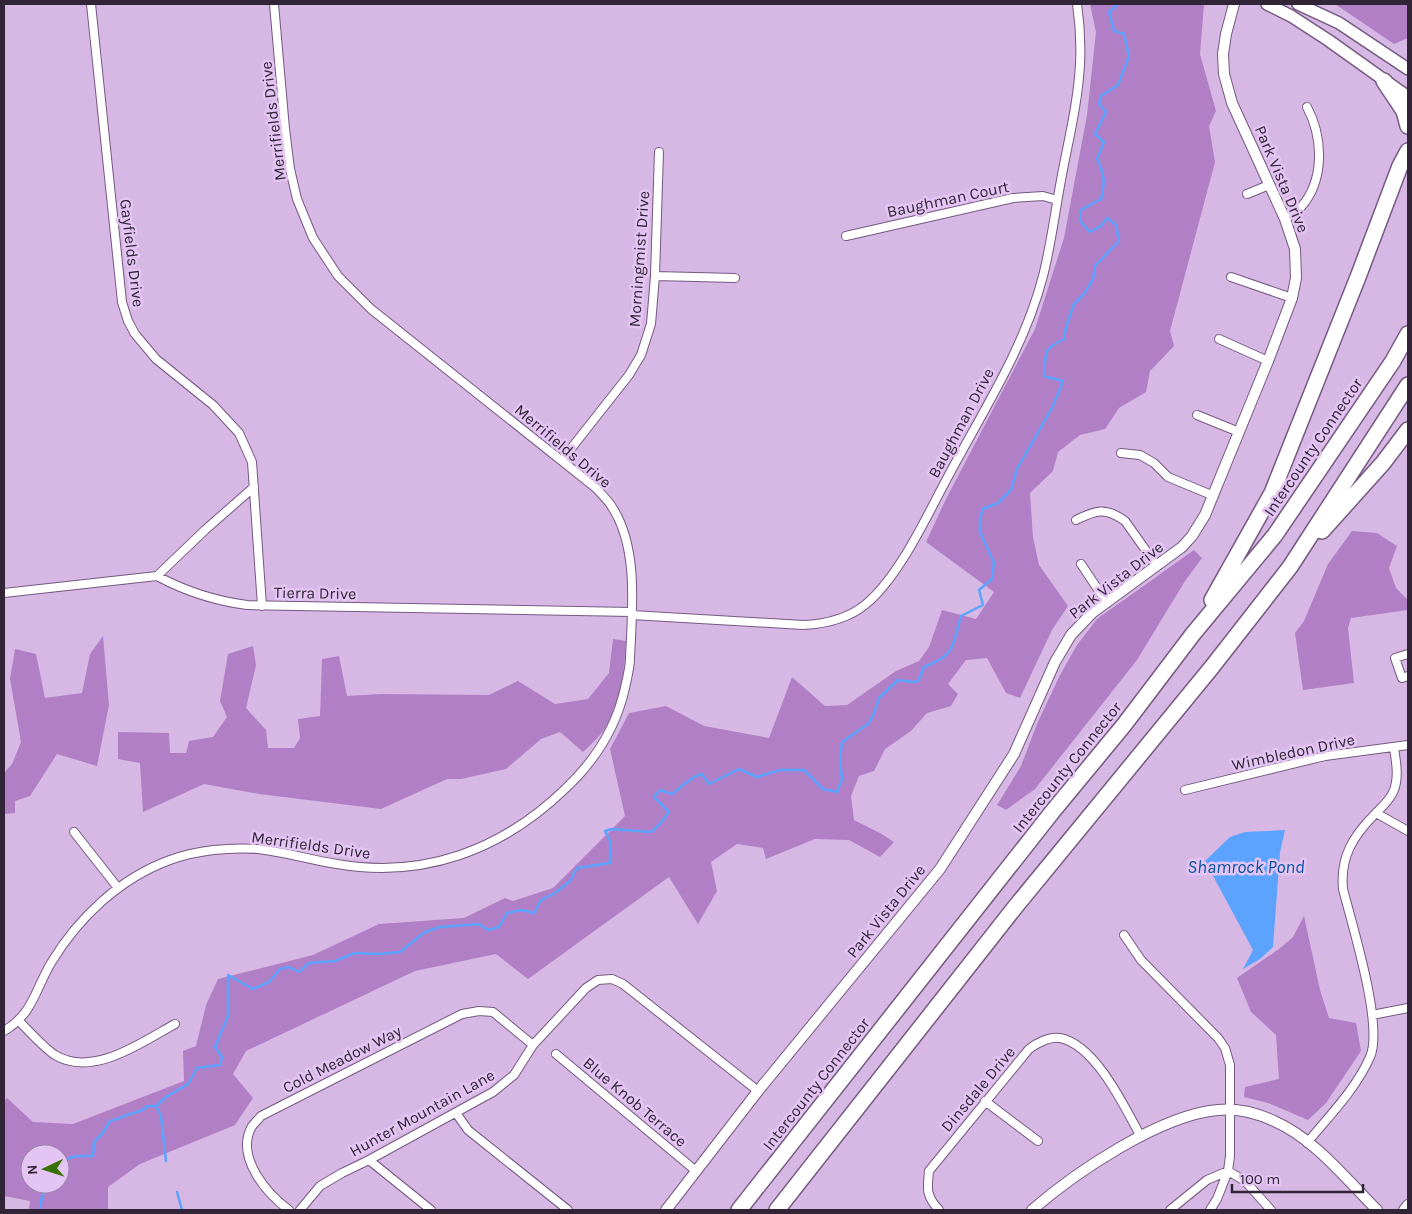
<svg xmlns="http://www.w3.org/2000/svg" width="1412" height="1214" font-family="Karla,sans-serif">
  <rect width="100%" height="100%" fill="#d7b8e5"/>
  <path fill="#b07fc5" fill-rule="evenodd" d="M1090,4H1204L1200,54L1216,111L1209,126L1215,162L1170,331L1174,346L1150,371L1146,392L1119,408L1105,429L1080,435L1058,452L1053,471L1030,493L1033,537L1039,565L1068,606L1052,630L1020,698L1006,693L987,658L966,660L948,684L958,694L951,706L927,713L911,731L885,749L874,771L859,776L851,796L854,820L880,833L894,842L880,857L849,840L815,839L766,859L763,848L737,844L711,862L717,891L698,924L669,877L528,979L496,954L415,971L246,1051L233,1074L253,1098L235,1125L140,1164L108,1187V1210H29L30,1201L4,1196V1102L7,1098L33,1122L73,1124L184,1081L183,1051L196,1046L206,1005L218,979L313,955L379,924L464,918L505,898L513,901L553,888L625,816L610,749L629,713L666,706L704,726L769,738L792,677L825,706L847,705L896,671L919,661L929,647L942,610L976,619L994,592L926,542L946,499L1035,329L1064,238L1087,115L1096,32ZM30,1154H60V1184H30Z
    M1335,4H1408V38L1394,44Z
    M1352,531L1377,533L1397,546L1389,568L1396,588L1408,600V610L1351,618L1348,628L1354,683L1303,690L1295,633L1304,621L1328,564Z
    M1194,550L1202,558L1185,581L1137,660L1035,789L1006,810L997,805L1021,766L1037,724L1059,677L1077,645L1097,619Z
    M103,636L109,705L97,766L57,754L30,796L15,801V813L4,814V773L12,764L21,742L10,679L15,649L36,654L45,698L82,693L90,654Z
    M613,639L626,641C624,672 622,710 600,735C595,741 589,746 583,752L560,732L541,739L506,769L461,779H447L381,809L259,794L204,784L143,812L140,763L118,759V732L169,733L170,753H186L189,741L213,737L227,717L220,701L228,654L253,646L256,665L246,708L266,730L268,748H294L300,738L298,719L320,716L322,659L339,656L347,696L381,694L489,695L518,681L555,704L588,699L609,673Z
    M1304,916L1320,990L1329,1018L1356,1023L1361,1051L1326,1103L1308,1120L1268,1103L1244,1097L1245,1087L1279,1079L1276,1035L1251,1012L1237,978L1279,949L1293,937Z"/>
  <path fill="#5ca3ff" d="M1285,830L1280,852L1273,947L1260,959L1243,969L1253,950L1205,861L1230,837L1245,832Z"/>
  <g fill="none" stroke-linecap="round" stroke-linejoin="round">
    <path stroke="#5ca3ff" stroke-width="2.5" d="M166,1161L161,1116L156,1106L166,1097L188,1084L197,1068L220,1065L222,1057L215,1047L228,1016V975L253,989L269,982L280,969L289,967L299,972L309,963L335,961L355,953L379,954L400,952L425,932L440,927L479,924L488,930L499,927L507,913L522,910L534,913L541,900L555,893L570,881L577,868L610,863V841L605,831L611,829L651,832L659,825L669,812L654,797L660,790L672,794C682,787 690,777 702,774L709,784L739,769L757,777L780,770H804L823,789L837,792L842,779L840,760L842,742L868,724L874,714L879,698L898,680L912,682L918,681L924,667C956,655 952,646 961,616L983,605L979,590L992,579L994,563L980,532V518L983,509L998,503L1011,490L1017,469L1052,408L1063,381L1044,376C1046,352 1042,350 1064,339L1066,327L1074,304L1084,294L1093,279L1095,266L1119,241L1116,225L1107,218L1101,226L1090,232L1080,221L1081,210L1101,199C1105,182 1105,175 1097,159L1104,142L1095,134L1106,112L1099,104L1101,96L1118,85L1129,56L1124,34L1114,31L1109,12L1118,4
      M60,1166C69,1154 78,1156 93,1156L94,1142L102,1134L110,1121C117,1120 123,1116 130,1114C138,1111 140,1113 148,1106H156
      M177,1192L182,1210
      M40,1210L42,1196L51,1184"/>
    <defs>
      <path id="minor" d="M91,4L122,302L128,321L135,334L156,359L213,405L239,433L252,462L262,606
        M1247,194L1269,185
        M1285,219C1290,216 1296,212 1301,207C1325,180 1323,137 1307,107
        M846,236L1013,198L1043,196L1057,200
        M655,276L735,278
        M1231,277L1292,298
        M1219,339L1268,361
        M1197,415L1239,432
        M1121,453L1140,455L1154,463L1168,477L1214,496
        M562,460L629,375L641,355L651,324L655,276L659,152
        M1076,520C1096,510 1106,507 1125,521L1157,566
        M1081,564L1107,603
        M157,576L205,530L254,487
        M4,593L157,576C185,591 216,601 247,605L632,612
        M632,615L803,625C826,624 848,619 866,604C901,575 929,511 951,471C985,408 1025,346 1043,276C1051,245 1055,212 1061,180C1068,142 1078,103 1080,64C1081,44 1080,24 1077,4
        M1408,654L1395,658L1402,678L1408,676
        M1185,790L1325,756L1408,745
        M1376,813L1408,831
        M74,832L118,888
        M1124,935L1141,960L1218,1038L1225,1048L1230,1065V1156L1228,1171L1217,1199L1210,1210
        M1372,1015L1408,1008
        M19,1021C29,1031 44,1048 55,1055C93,1078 142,1042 175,1024
        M4,1031C33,1014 35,990 51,963C78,918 120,878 170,860C197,850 230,847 258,849C285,852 311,860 337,864C424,879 502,850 565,789C595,761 616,728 625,688C627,678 630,668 630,658C632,611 639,548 612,507C608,500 601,494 596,488L371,309L338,276L313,238L297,199L290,169L285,129L274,4
        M556,1054L696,1171
        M985,1101L1038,1141
        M456,1113L468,1130L568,1210
        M1307,1143C1329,1116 1356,1089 1370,1057C1384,1026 1352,925 1343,889C1340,857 1353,836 1375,814C1382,807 1391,799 1394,790C1399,777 1396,761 1394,748
        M369,1160L431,1210
        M289,1210C267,1194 236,1158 251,1128C253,1124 258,1120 261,1116L462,1014L479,1011L493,1012L533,1045
        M300,1210L320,1186L342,1173L369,1160L493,1092L514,1075L533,1045L586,988L598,980L612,979L623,984L758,1091
        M939,1210C926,1196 927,1189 929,1171L1029,1049C1037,1043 1050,1036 1060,1038C1096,1045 1125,1108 1141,1137
        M1170,1210L1207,1180L1228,1171L1245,1181L1271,1210"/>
      <path id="tertiary" d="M666,1210L758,1091L940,869L1014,754L1055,662L1071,635L1092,613L1182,547L1192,536L1205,515L1268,361L1292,298L1296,278L1295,249L1285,219L1232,103L1224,74L1223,54L1226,34L1234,4
        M1032,1210C1076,1172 1160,1115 1218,1110C1237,1108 1257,1113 1274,1121C1315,1139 1346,1179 1377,1210
        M1404,1210L1408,1205"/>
      <path id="secondary" d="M1267,4L1291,16L1328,40L1408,97
        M1298,4L1339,23L1408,69"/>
      <path id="motorway" d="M1384,81L1404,111L1408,126
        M1322,531L1383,463L1408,430
        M1212,600L1272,493L1358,277L1400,166L1408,151
        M739,1210L1053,811L1124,725L1193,634L1275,535L1393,361L1408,334
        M777,1210L1016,906L1212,667L1290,567L1408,385"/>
    </defs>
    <use href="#minor" stroke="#755981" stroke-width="10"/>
    <use href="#tertiary" stroke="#755981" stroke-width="12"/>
    <use href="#secondary" stroke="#755981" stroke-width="14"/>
    <use href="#motorway" stroke="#755981" stroke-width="18"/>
    <use href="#minor" stroke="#fff" stroke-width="8"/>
    <use href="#tertiary" stroke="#fff" stroke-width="10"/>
    <use href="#secondary" stroke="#fff" stroke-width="11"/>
    <use href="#motorway" stroke="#fff" stroke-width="15"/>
  </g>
  <g text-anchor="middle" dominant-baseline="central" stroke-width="5" stroke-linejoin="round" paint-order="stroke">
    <g font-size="16" fill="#302436" stroke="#e4c4f2">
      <text transform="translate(273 121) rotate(-97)">Merrifields Drive</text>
      <text transform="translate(1282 179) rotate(67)">Park Vista Drive</text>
      <text transform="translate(948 199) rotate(-12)">Baughman Court</text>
      <text transform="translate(132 253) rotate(83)">Gayfields Drive</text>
      <text transform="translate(639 259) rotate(-86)">Morningmist Drive</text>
      <text transform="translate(961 423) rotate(-62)">Baughman Drive</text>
      <text transform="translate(563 446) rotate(40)">Merrifields Drive</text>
      <text transform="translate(1313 447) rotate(-56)">Intercounty Connector</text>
      <text transform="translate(1116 580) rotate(-38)">Park Vista Drive</text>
      <text transform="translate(315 593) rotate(1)">Tierra Drive</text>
      <text transform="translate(1293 752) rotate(-12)">Wimbledon Drive</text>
      <text transform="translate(1067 767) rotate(-51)">Intercounty Connector</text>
      <text transform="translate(311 845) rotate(8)">Merrifields Drive</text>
      <text transform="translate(886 911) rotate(-51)">Park Vista Drive</text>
      <text transform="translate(342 1059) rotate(-27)">Cold Meadow Way</text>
      <text transform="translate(816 1084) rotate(-52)">Intercounty Connector</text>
      <text transform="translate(978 1089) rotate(-50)">Dinsdale Drive</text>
      <text transform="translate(635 1102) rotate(40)">Blue Knob Terrace</text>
      <text transform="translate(422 1113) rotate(-29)">Hunter Mountain Lane</text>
    </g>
    <g font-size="18" font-style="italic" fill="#0653a4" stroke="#e4c4f2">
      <text x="1246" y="867">Shamrock Pond</text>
    </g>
  </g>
  <rect width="1412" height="1214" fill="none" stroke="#302436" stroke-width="10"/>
  <g transform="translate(45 1169) rotate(266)"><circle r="24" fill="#e4c4f2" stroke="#9c84a7"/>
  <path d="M0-4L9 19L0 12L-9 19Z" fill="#357000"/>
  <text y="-8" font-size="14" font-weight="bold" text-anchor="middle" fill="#302436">N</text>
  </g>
  <path d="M1232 1184v8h131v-8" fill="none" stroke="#302436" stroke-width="2.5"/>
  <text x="1240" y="1184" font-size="15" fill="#302436" stroke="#e4c4f2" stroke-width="4" paint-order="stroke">100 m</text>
</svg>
